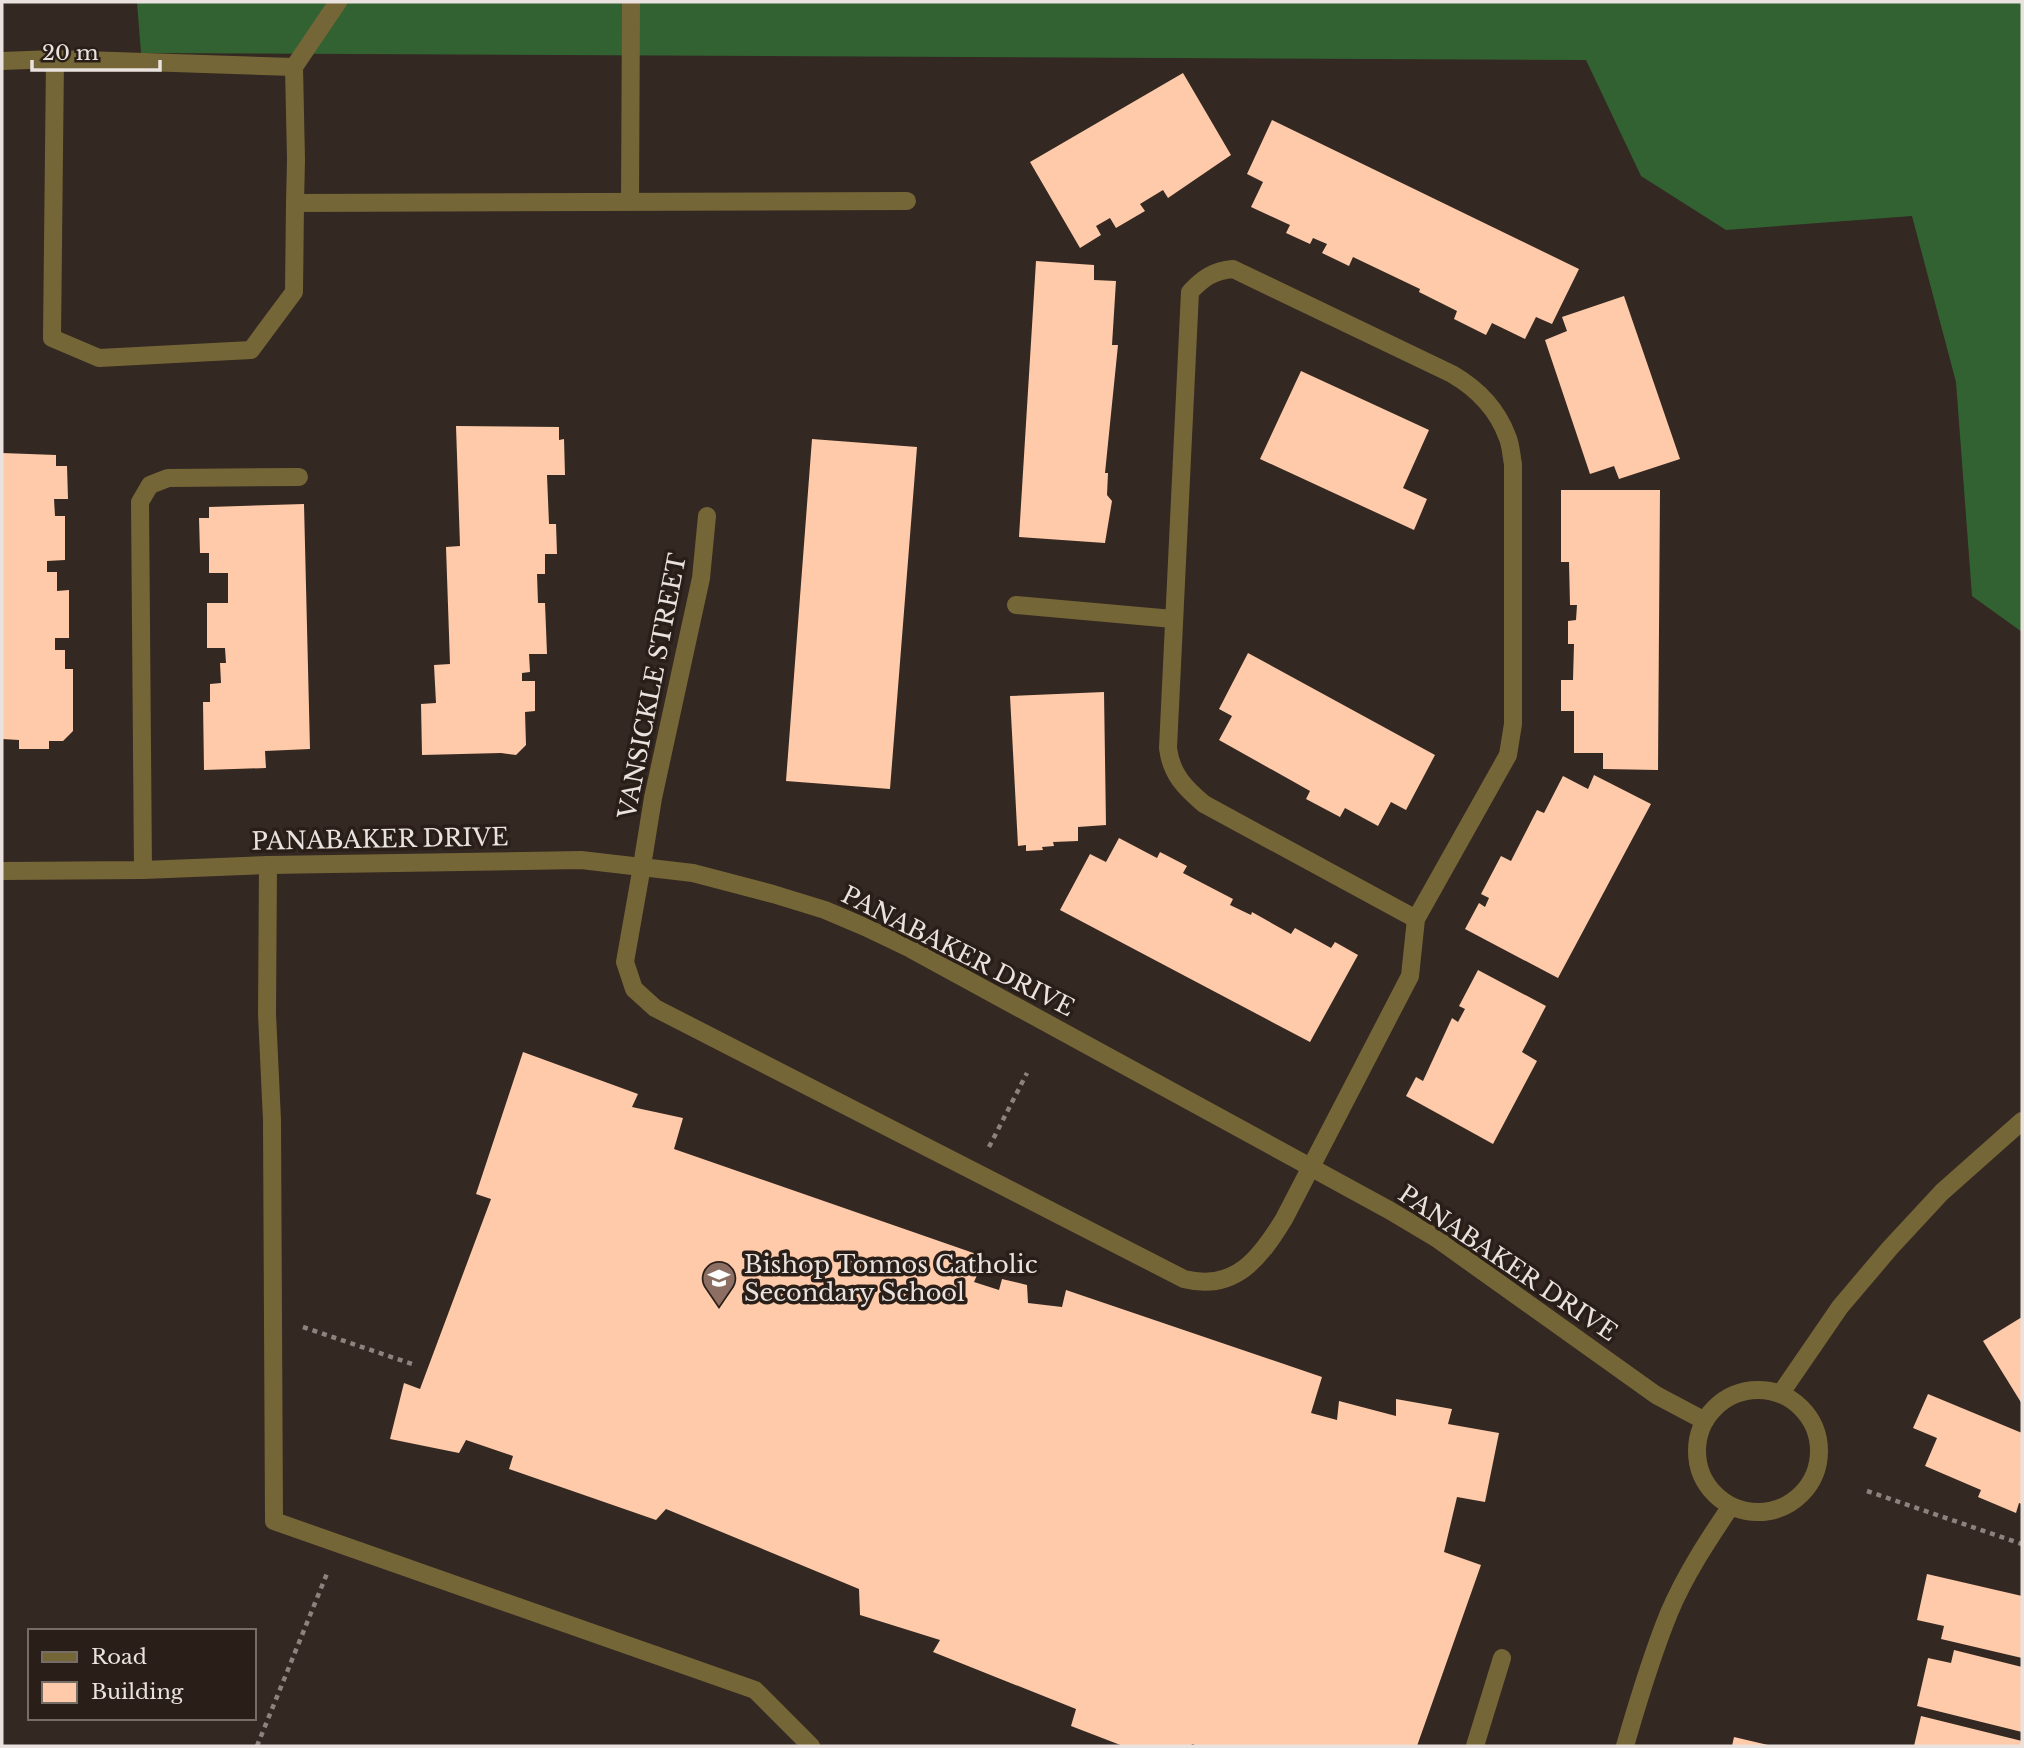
<svg xmlns="http://www.w3.org/2000/svg" width="2024" height="1748" font-family="'Libre Baskerville',serif">
  <rect width="100%" height="100%" fill="#342822"/>
  <path fill="#326232" d="M137,2H2022V632L1972,596L1956,382L1912,216L1726,230L1641,176L1586,60L141,53Z"/>
  <path fill="#fecaa9" d="M1183,73L1231,155L1168,198L1163,190L1140,204L1145,211L1116,228L1110,218L1096,226L1101,235L1080,248L1030,162Z
    M1272,120L1579,269L1552,324L1536,317L1525,339L1492,323L1486,335L1454,319L1457,311L1419,292L1420,289L1353,257L1349,266L1322,253L1327,244L1313,238L1310,244L1286,233L1290,225L1251,207L1263,182L1247,174Z
    M1036,261L1094,265V280L1116,281L1112,345H1118L1105,473H1108L1107,495L1112,501L1105,543L1019,537Z
    M1624,296L1680,459L1619,479L1614,466L1590,474L1545,340L1567,331L1562,317Z
    M1301,371L1429,430L1403,488L1427,499L1414,530L1260,459Z
    M456,426L559,427V440L564,439L565,475H547L549,524H556L557,554H545V574H537L538,603H545L547,654H529L530,672L522,673V681H535V711L525,712L526,745L516,755L501,753L422,755L421,704L436,703L434,665L450,664L446,547L460,546Z
    M812,439L917,447L890,789L786,781Z
    M2,453L56,455V466H67L68,499H54L55,516H65V560L47,561V572H57V591L69,590V638H55V650H65V669H73V731L63,741H49V749H19V740L2,739Z
    M1561,490H1660L1658,770L1603,769V753H1574V711H1561V680H1573L1574,644H1568V621L1576,620L1577,605H1570L1569,562H1561Z
    M304,504L310,749L265,751L266,768L204,770L203,702H210V684L221,683L220,663H226L225,648H207V603H228V573H209V553H200L199,518H209V507Z
    M1248,653L1435,755L1406,810L1391,802L1378,826L1345,808L1340,817L1306,799L1310,791L1219,740L1232,716L1219,709Z
    M1104,692L1106,825L1078,827V841L1053,842L1054,846L1042,847L1043,850L1026,851V845L1018,846L1010,696Z
    M1594,775L1651,804L1558,978L1465,929L1479,903L1485,907L1489,898L1481,894L1501,856L1511,861L1537,810L1544,813L1563,776L1588,789Z
    M1119,838L1157,858L1160,852L1187,866L1183,873L1233,899L1230,905L1251,915L1252,912L1291,934L1295,928L1331,948L1335,942L1358,955L1310,1042L1060,910L1090,854L1106,862Z
    M1478,970L1546,1006L1522,1052L1537,1061L1493,1144L1406,1096L1416,1077L1423,1081L1452,1018L1458,1022L1465,1009L1459,1006Z
    M523,1052L638,1094L632,1107L683,1118L674,1149L985,1257L974,1282L999,1290L1002,1279L1027,1285L1028,1303L1062,1307L1066,1290L1322,1377L1311,1413L1337,1420L1339,1401L1396,1416V1399L1452,1409L1448,1424L1499,1433L1485,1502L1457,1497L1444,1552L1481,1565L1417,1746H1198L1192,1744L1191,1746H1123L1071,1726L1076,1709L933,1652L940,1640L860,1615L859,1589L666,1509L656,1520L509,1469L513,1456L466,1440L459,1453L390,1439L404,1383L420,1389L491,1199L476,1194Z
    M2022,1317V1404L1983,1341Z
    M1928,1394L2022,1433V1504L2019,1503L2016,1513L1978,1497L1981,1490L1925,1466L1937,1438L1913,1428Z
    M1927,1574L2022,1596V1658L1941,1639L1944,1626L1917,1620Z
    M1954,1650L2022,1667V1732L1917,1706L1928,1658L1951,1663Z
    M1921,1716L2022,1741V1746H1914Z
    M1734,1737L1768,1745V1746H1732Z"/>
  <g fill="none" stroke-linecap="round" stroke-linejoin="round">
    <path stroke="#8d837e" stroke-width="4.5" stroke-dasharray="5 5" stroke-linecap="butt" d="M989,1147L1027,1073
      M303,1327L415,1365
      M1867,1491L2022,1544
      M257,1746L328,1571"/>
    <path stroke="#756637" stroke-width="18" d="M55,59L52,338L99,358L251,350L294,292L295,203
      M2,61L55,59L294,67L296,160L295,203L907,201
      M294,67L338,2
      M630,202L631,2
      M1016,605L1173,619
      M268,865L267,1014L272,1120L274,1521L755,1690L811,1746
      M642,866L625,962L634,989L655,1008L1184,1279C1235,1292 1260,1258 1284,1219L1410,976L1416,919L1508,755L1513,724V464C1511,455 1511,444 1507,436C1497,409 1476,388 1452,374L1233,269C1213,271 1203,278 1190,292L1168,748C1171,774 1185,788 1204,804L1416,919
      M143,870L140,502L150,485L168,478L299,477
      M1475,1746L1502,1658"/>
    <path stroke="#756637" stroke-width="18" d="M642,866L653,798L701,578L707,516
      M2,871L143,870L268,865L581,860L693,873L773,894L825,910L865,927L911,949L1389,1210L1436,1238L1656,1395L1705,1421
      M1697 1451a61 61 0 1 1 122 0a61 61 0 1 1-122 0Z
      M1781,1393L1840,1307L1890,1248L1942,1192L2022,1121
      M1625,1746C1638,1701 1651,1657 1669,1613C1685,1575 1708,1540 1731,1506"/>
  </g>
  <defs>
    <symbol id="school-pin" viewBox="-11 -11 22 30"><path d="M0 17L-7.5 6A9.5 9.5 0 1 1 7.5 6Z" fill="#8d6e63" stroke="#2a1f18"/><path d="M0-5L7-2L0 1L-7-2ZM-4 1L0 2.5L4 1V4Q0 6-4 4Z" fill="#fff"/></symbol>
  </defs>
  <g fill-rule="evenodd">
    <use href="#school-pin" x="700" y="1259" width="38" height="52"/>
  </g>
  <g text-anchor="middle" dominant-baseline="central" stroke-width="7" stroke-linejoin="round" paint-order="stroke">
    <g font-size="24" fill="#eae2de" stroke="#2a1f18">
      <text transform="translate(652 686) rotate(-79)">VANSICKLE STREET</text>
      <text transform="translate(380 839) rotate(-1)">PANABAKER DRIVE</text>
      <text transform="translate(958 951) rotate(27)">PANABAKER DRIVE</text>
      <text transform="translate(1508 1263) rotate(34)">PANABAKER DRIVE</text>
    </g>
    <g font-size="24" fill="#eae2de" stroke="#2a1f18" text-anchor="start">
      <text x="744" y="1264">Bishop Tonnos Catholic<tspan x="744" dy="28">Secondary School</tspan></text>
    </g>
  </g>
  <rect width="2024" height="1748" fill="none" stroke="#eae2de" stroke-width="7"/>
  <rect x="28" y="1629" width="228" height="91" fill="#2a1f18" stroke="#776d67" stroke-width="2"/>
  <rect x="42" y="1652" width="35" height="10" fill="#756637" stroke="#776d67" stroke-width="2"/>
  <text x="91" y="1664" font-size="21" fill="#eae2de">Road</text>
  <rect x="42" y="1682" width="35" height="21" fill="#fecaa9" stroke="#776d67" stroke-width="2"/>
  <text x="91" y="1699" font-size="21" fill="#eae2de">Building</text>
  <path d="M32 60v10h128v-10" fill="none" stroke="#eae2de" stroke-width="3.5"/>
  <text x="42" y="60" font-size="21" fill="#eae2de" stroke="#2a1f18" stroke-width="5" paint-order="stroke">20 m</text>
</svg>
